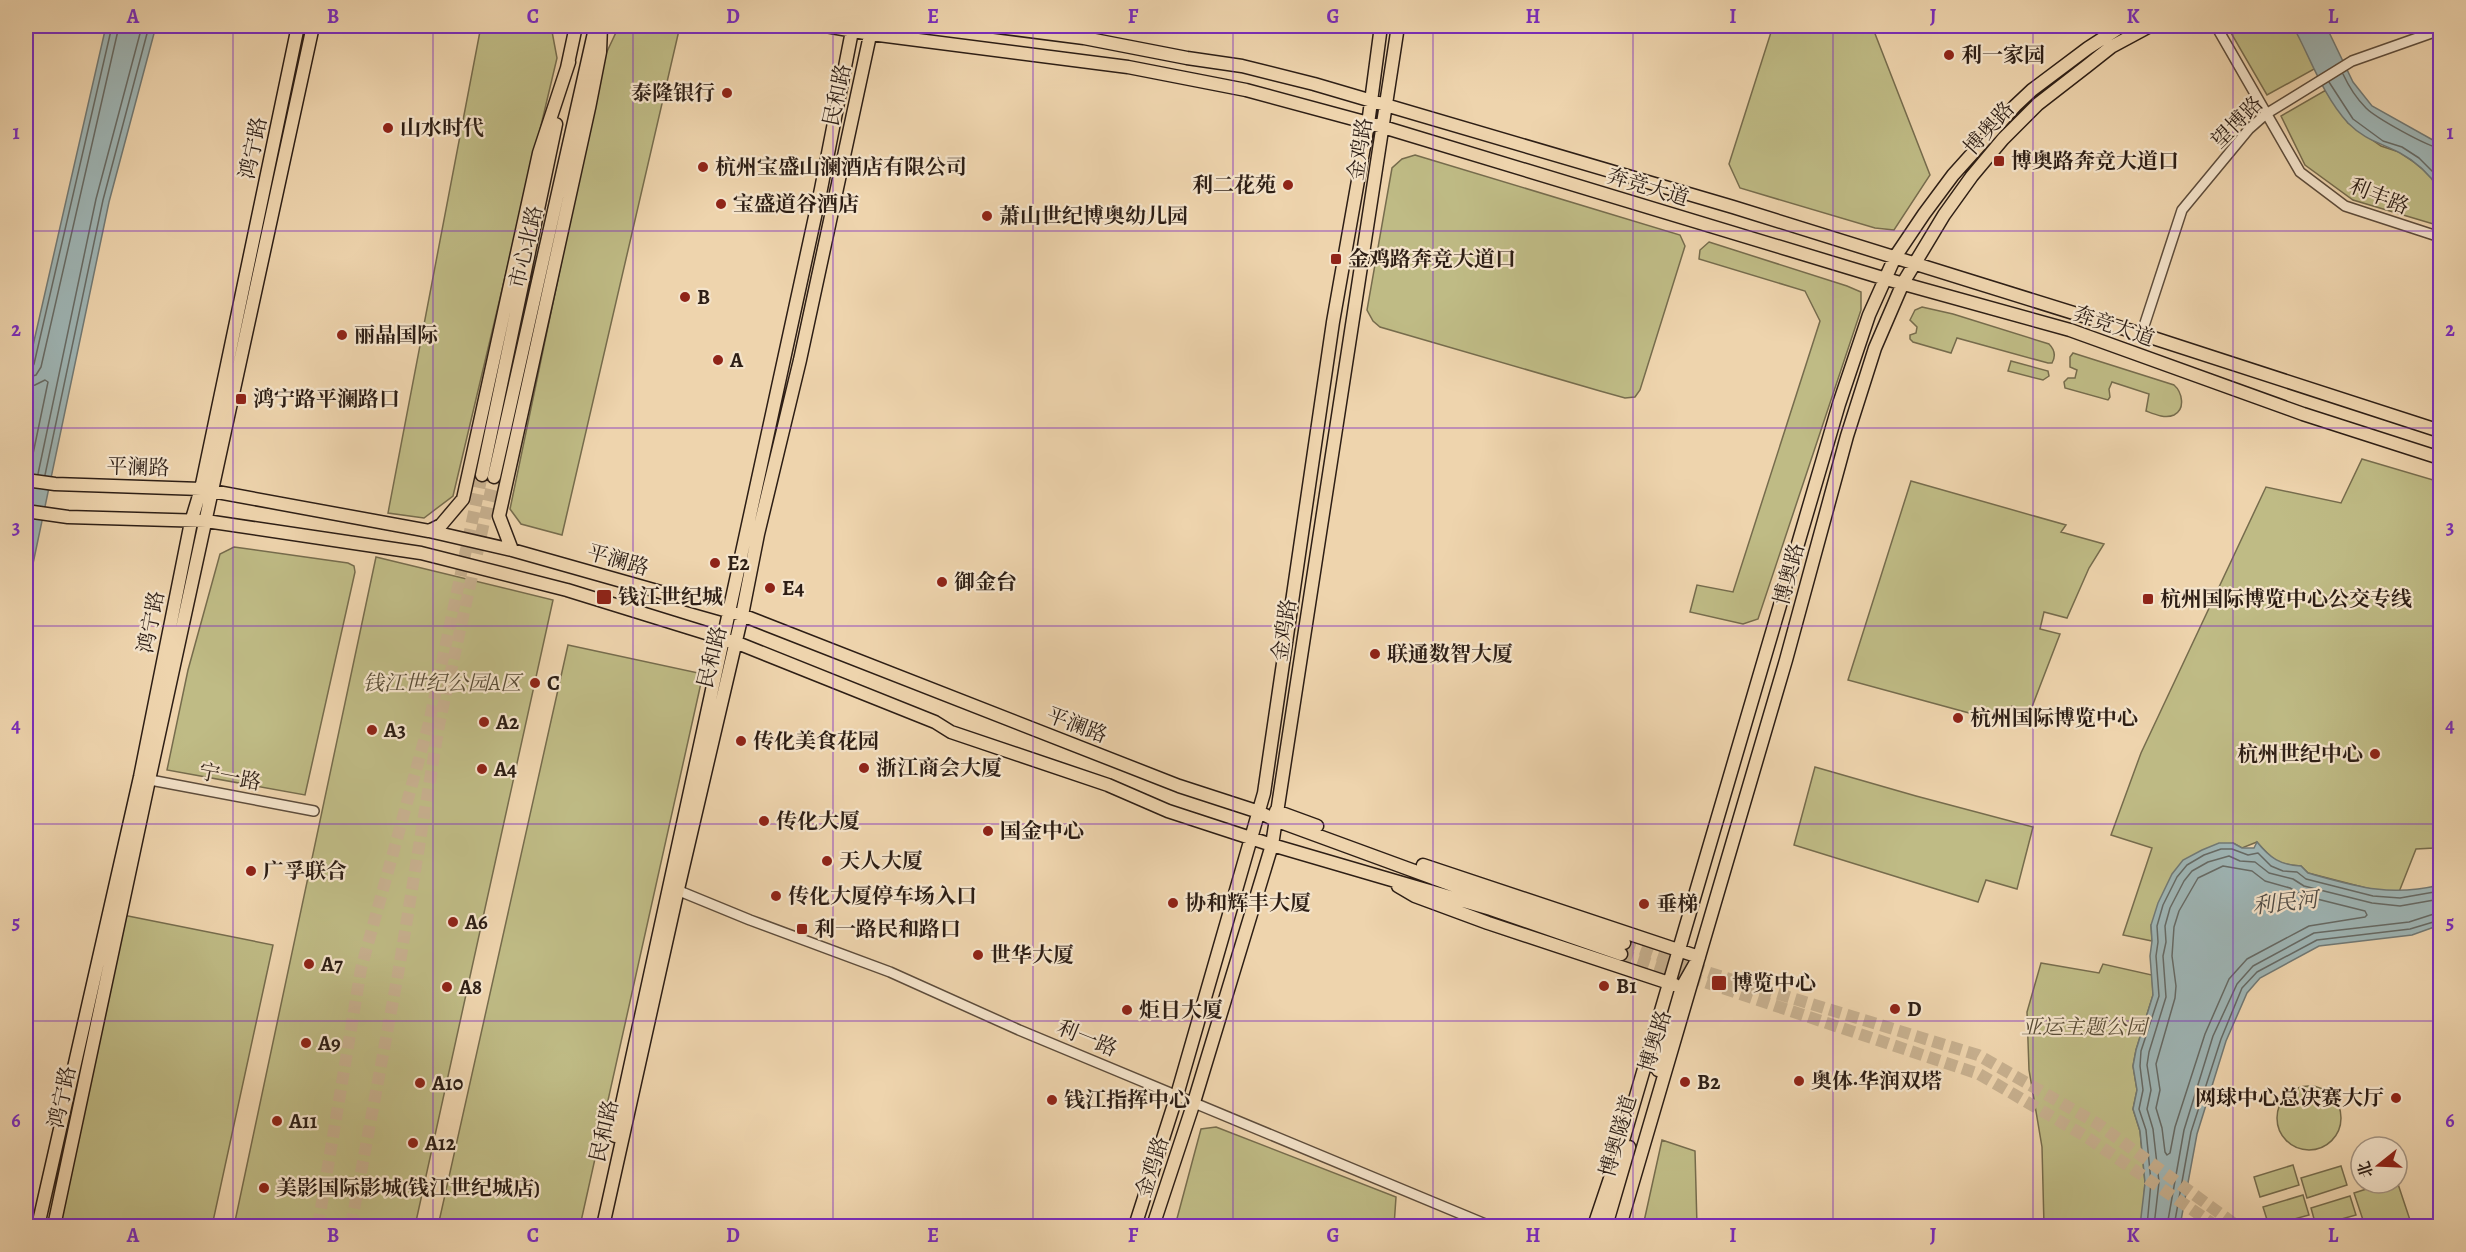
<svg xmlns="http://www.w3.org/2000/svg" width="2466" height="1252" font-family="Alegreya,'Noto Serif SC',serif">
  <rect width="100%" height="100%" fill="#eed4ad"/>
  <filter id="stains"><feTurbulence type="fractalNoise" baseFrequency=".00333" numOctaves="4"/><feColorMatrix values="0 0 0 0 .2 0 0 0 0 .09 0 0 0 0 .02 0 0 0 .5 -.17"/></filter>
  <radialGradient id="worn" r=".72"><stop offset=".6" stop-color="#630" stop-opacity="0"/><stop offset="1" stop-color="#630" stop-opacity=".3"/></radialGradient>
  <path fill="#bfbb85" stroke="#766c4d" stroke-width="1.5" d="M481,26H551L557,58L453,496L424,518L388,513Z
    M619,26H680L562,535L521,524L510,509L604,58Z
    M1773,26H1872L1930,175L1894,230L1875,228L1740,188L1729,164Z
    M2227,26H2293L2316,68L2267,95Z
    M2326,90L2348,123L2381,146L2399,152L2415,163L2432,177L2440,190V226L2353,200L2305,165L2281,116Z
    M1415,155L1680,235L1685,246L1640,390L1635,397L1625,398L1600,391L1380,327L1373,321L1367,310L1392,168L1402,159Z
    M1709,242L1847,286L1861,292V310L1758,619L1743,624L1690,612L1697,585L1733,592L1820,321L1805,291L1699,259L1700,250Z
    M1922,307L1953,314L2049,344C2055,350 2056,356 2052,363H2048L1957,338L1951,353L1913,342L1910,339V335L1916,333L1917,327L1910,320L1915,310Z
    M2073,353L2174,385C2182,392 2186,409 2174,415C2165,419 2154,414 2146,411L2149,394L2112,382L2109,389L2110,397L2108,400L2065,388L2064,382L2068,378H2075L2077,370L2070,367V357Z
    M2011,361L2048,371L2049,376L2043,380L2008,371Z
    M2362,459L2440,482V827L2434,848L2416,849L2399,892L2374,890L2308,873L2301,866C2277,865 2272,859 2257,842L2242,848L2233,843L2151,925L2152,941L2123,935L2152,848L2111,835L2141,753L2266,487L2341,503Z
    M1911,481L2066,525L2061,532L2104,544L2089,568L2067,618L2044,612L2040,629L2060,634L2030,712L2012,706L2006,723L1848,680Z
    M234,547L348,563L354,566L355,572L305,795L167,770L188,670L220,554Z
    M376,557L553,600L415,1226H234Z
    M568,645L703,674L580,1226H438Z
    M1815,767L1916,796L2033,827L2017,889L1986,880L1978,902L1794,845Z
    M123,915L273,945L212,1226H56Z
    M2041,963L2099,973L2103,964L2152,975L2153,995L2136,1050L2133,1066L2137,1090L2133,1109L2140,1131L2145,1182L2143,1216L2140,1226H2044L2042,1147L2029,1070L2027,1012Z
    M2277 1118a32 32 0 1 1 64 0a32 32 0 1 1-64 0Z
    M1216,1127L1396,1197L1394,1226H1175L1201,1129Z
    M1662,1140L1695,1151L1697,1226H1643Z
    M2293,1165L2299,1185L2260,1197L2254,1177Z
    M2341,1166L2347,1185L2307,1198L2301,1178Z
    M2397,1181L2412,1226H2365L2354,1193L2385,1183H2397Z
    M2303,1195L2309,1215L2269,1226L2263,1207Z
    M2350,1196L2356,1215L2316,1226L2311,1208Z"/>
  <path fill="#9eb5b5" stroke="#717975" stroke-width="1.5" d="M106,26H156L109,202L26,597V376Z
    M2293,26H2326L2353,82L2372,106L2440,144V190C2430,175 2417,162 2400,153C2379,142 2366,141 2348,123C2323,96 2310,57 2293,26Z
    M2257,842C2270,858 2280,865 2301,866L2308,873C2358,887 2389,897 2440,885V925L2412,935L2319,946L2260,978L2247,993L2226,1041L2197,1134L2180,1226H2140L2145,1183L2140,1131L2133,1109L2137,1090L2133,1066L2136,1050L2153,995L2150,956L2152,941L2151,925L2158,903L2172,874L2183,860L2202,850L2219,843H2233L2242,848H2254Z"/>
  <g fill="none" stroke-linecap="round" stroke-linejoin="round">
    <path stroke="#666a65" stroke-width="1.5" d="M2343,74C2349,87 2356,98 2366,108C2376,118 2428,147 2440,148
      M2329,82L2353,119L2383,141L2402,147L2419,158L2440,179
      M26,370L31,369L34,364L112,26
      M26,378L36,375L41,367L119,26
      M26,387L35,385L45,380L48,382L29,473
      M38,474L96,199L142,26
      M45,475L103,200L149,26
      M2223,866L2252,871L2265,881L2290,888L2301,895L2365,911L2367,915L2365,917L2309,926L2247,959L2229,979L2205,1034L2175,1127L2170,1153L2167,1155L2165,1152L2162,1128L2156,1108L2160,1090L2156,1064L2175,998L2176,986L2172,956L2174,927L2179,911L2198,878Z
      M2147,1226L2151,1182L2146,1130L2139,1109L2143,1090L2140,1066L2141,1051L2159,996L2156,956L2158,942L2157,926L2163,905L2177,877L2187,865L2204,855L2221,849H2232L2248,855L2258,853L2271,866L2283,871L2297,872L2306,879L2373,896L2400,898L2440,891
      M2154,1226L2159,1182L2153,1129L2147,1109L2151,1090L2147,1065L2149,1052L2166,997L2163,956L2166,942L2165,926L2170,908L2184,881L2192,871L2208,862L2229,856L2240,861L2255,862L2269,873L2293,879L2304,886L2372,903L2400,906L2440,899
      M2167,1226L2184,1130L2213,1036L2237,984L2253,966L2314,933L2409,922L2440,912
      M2174,1226L2191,1132L2221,1039L2242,988L2257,972L2317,940L2410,929L2440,920"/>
    <path stroke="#c7b08f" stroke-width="12" stroke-dasharray="12 6" stroke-linecap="butt" d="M1624,943L1710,973L1978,1055L2098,1124L2237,1226
      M1621,954L1979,1074L2085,1136L2216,1226
      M318,1226L361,969L429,723L482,475
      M351,1226L398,974L439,725L494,477"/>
    <defs>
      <path id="minor" d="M2216,26L2300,172L2345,206L2440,237
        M2145,323L2182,210L2249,129L2266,114L2352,61L2440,30
        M145,779L314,811
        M672,888L750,920L890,972L1019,1030L1490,1226"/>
      <path id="major" d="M826,26L871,34L1128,67L1246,90L1383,127L1886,279L2070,330L2303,414L2440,458
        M990,26L1084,38L1187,58L1242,66L1314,84L1733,207L2141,334L2440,431
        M567,68L576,26
        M482,475L556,124
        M494,477L594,33
        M26,480L55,484L201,489L429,531L512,550L742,615L1179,786L1259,812L1275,820L1477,894L1624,943
        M26,511L68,517L206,521L421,553L567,590L735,642L935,722L951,732L1108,785L1168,811L1272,845L1491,909L1621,954
        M429,531L441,525L463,499L539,153L569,62
        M512,550L499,516L589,108L600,52L601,26
        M1276,811L1317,826
        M1423,865L1699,957L1682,987L1658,1070
        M1398,886L1415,896L1488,923L1675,985
        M615,1136L821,189L853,26
        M38,1226L140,777L191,522L201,489L298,26
        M54,1226L149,780L313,26
        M603,1226L678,889L742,615L758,534L800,360L872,26
        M1135,1226L1177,1095L1264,793L1333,322L1368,124L1381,26
        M1153,1226L1194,1102L1272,845L1398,26
        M1594,1226L1624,1137L1839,404L1869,315L1895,257L1924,214L1953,175L2015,106L2032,90L2088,48L2122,26
        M1606,1226L1629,1147
        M1620,1226L1786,660L1847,436L1875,348L1903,283L1944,215L1972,176L2003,139L2038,104L2087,66L2111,47L2150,26"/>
    </defs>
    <use href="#minor" stroke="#5d4c3b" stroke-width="12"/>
    <use href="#major" stroke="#2d1e15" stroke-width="15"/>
    <use href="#minor" stroke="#f4e3ca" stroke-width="9"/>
    <use href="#major" stroke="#eed4ad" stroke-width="12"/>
  </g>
  <path fill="none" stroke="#7b2cbf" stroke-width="1.5" stroke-opacity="0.55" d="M233,26V1226M433,26V1226M633,26V1226M833,26V1226M1033,26V1226M1233,26V1226M1433,26V1226M1633,26V1226M1833,26V1226M2033,26V1226M2233,26V1226M26,231H2440M26,428H2440M26,626H2440M26,824H2440M26,1021H2440"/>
  <g fill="#8f2418" stroke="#f4e3ca" stroke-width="2">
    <circle cx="1949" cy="55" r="6"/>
    <circle cx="727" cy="93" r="6"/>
    <circle cx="388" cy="128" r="6"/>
    <rect x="1993" y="155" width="12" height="12" rx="3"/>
    <circle cx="703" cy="167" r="6"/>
    <circle cx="1288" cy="185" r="6"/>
    <circle cx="721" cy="204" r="6"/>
    <circle cx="987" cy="216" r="6"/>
    <rect x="1330" y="253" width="12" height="12" rx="3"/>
    <circle cx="685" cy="297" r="6"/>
    <circle cx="342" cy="335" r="6"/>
    <circle cx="718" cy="360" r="6"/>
    <rect x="235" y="393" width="12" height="12" rx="3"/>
    <circle cx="715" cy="563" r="6"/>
    <circle cx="942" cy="582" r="6"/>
    <circle cx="770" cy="588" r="6"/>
    <rect x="596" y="589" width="16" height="16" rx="3"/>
    <rect x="2142" y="593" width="12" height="12" rx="3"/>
    <circle cx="1375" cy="654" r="6"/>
    <circle cx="535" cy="683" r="6"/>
    <circle cx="1958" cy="718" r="6"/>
    <circle cx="484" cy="722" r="6"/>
    <circle cx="372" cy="730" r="6"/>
    <circle cx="741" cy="741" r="6"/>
    <circle cx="2375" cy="754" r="6"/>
    <circle cx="864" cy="768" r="6"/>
    <circle cx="482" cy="769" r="6"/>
    <circle cx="764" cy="821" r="6"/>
    <circle cx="988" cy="831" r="6"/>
    <circle cx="827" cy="861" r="6"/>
    <circle cx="251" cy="871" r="6"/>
    <circle cx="776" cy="896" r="6"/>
    <circle cx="1173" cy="903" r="6"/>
    <circle cx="1644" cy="904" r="6"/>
    <circle cx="453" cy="922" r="6"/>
    <rect x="796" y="923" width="12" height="12" rx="3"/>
    <circle cx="978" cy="955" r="6"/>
    <circle cx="309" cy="964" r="6"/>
    <rect x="1711" y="975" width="16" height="16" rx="3"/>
    <circle cx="1604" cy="986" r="6"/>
    <circle cx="447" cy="987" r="6"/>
    <circle cx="1895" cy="1009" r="6"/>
    <circle cx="1127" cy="1010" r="6"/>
    <circle cx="306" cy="1043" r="6"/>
    <circle cx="1799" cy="1081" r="6"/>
    <circle cx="1685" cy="1082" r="6"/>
    <circle cx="420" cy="1083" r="6"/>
    <circle cx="2396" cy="1098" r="6"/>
    <circle cx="1052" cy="1100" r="6"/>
    <circle cx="277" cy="1121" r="6"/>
    <circle cx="413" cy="1143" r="6"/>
    <circle cx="264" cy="1188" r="6"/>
  </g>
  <g text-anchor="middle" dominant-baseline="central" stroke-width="4.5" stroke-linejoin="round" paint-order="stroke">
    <g font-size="21" font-weight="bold" fill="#2d1e15" stroke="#f4e3ca" text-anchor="start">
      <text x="1961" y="55">利一家园</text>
      <text x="715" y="93" text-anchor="end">泰隆银行</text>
      <text x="400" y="128">山水时代</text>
      <text x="2011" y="161">博奥路奔竞大道口</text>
      <text x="715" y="167">杭州宝盛山澜酒店有限公司</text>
      <text x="1276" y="185" text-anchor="end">利二花苑</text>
      <text x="733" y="204">宝盛道谷酒店</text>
      <text x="999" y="216">萧山世纪博奥幼儿园</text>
      <text x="1348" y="259">金鸡路奔竞大道口</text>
      <text x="697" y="297">B</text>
      <text x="354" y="335">丽晶国际</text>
      <text x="730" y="360">A</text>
      <text x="253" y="399">鸿宁路平澜路口</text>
      <text x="727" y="563">E2</text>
      <text x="954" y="582">御金台</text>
      <text x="782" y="588">E4</text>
      <text x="618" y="597">钱江世纪城</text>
      <text x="2160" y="599">杭州国际博览中心公交专线</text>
      <text x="1387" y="654">联通数智大厦</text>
      <text x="547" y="683">C</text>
      <text x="1970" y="718">杭州国际博览中心</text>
      <text x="496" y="722">A2</text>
      <text x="384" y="730">A3</text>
      <text x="753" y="741">传化美食花园</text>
      <text x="2363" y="754" text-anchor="end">杭州世纪中心</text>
      <text x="876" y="768">浙江商会大厦</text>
      <text x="494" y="769">A4</text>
      <text x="776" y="821">传化大厦</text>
      <text x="1000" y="831">国金中心</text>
      <text x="839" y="861">天人大厦</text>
      <text x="263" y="871">广孚联合</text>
      <text x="788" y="896">传化大厦停车场入口</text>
      <text x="1185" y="903">协和辉丰大厦</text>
      <text x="1656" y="904">垂梯</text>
      <text x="465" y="922">A6</text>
      <text x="814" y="929">利一路民和路口</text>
      <text x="990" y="955">世华大厦</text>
      <text x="321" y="964">A7</text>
      <text x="1732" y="983">博览中心</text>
      <text x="1616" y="986">B1</text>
      <text x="459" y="987">A8</text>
      <text x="1907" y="1009">D</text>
      <text x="1139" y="1010">炬日大厦</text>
      <text x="318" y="1043">A9</text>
      <text x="1811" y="1081">奥体·华润双塔</text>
      <text x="1697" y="1082">B2</text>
      <text x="432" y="1083">A10</text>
      <text x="2384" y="1098" text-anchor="end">网球中心总决赛大厅</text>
      <text x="1064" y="1100">钱江指挥中心</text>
      <text x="289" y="1121">A11</text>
      <text x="425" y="1143">A12</text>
      <text x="276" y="1188">美影国际影城(钱江世纪城店)</text>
    </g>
    <g font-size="21" fill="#2d1e15" stroke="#f4e3ca">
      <text transform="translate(837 95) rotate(-78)">民和路</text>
      <text transform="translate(2237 122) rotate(-45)">望博路</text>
      <text transform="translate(1989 128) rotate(-48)">博奥路</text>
      <text transform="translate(253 148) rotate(-78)">鸿宁路</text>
      <text transform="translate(1360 149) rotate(-81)">金鸡路</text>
      <text transform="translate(1648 187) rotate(17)">奔竞大道</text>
      <text transform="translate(2379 196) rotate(22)">利丰路</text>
      <text transform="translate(526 247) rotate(-77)">市心北路</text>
      <text transform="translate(2114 326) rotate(19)">奔竞大道</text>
      <text transform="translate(138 467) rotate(2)">平澜路</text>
      <text transform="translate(618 560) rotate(16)">平澜路</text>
      <text transform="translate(1789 574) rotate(-75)">博奥路</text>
      <text transform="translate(151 622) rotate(-79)">鸿宁路</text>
      <text transform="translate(1284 630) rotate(-81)">金鸡路</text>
      <text transform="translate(712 657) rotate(-76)">民和路</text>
      <text transform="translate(1077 725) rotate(21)">平澜路</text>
      <text transform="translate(230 777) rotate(11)">宁一路</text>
      <text transform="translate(1087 1038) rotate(22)">利一路</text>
      <text transform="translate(1655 1041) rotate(-73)">博奥路</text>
      <text transform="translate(62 1097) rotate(-78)">鸿宁路</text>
      <text transform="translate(604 1131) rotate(-77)">民和路</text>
      <text transform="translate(1618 1136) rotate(-74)">博奥隧道</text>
      <text transform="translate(1152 1167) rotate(-72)">金鸡路</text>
    </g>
    <g font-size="21" font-style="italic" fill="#594d37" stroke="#f4e3ca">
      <text x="442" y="683">钱江世纪公园A区</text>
      <text x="2084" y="1027">亚运主题公园</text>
    </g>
    <g font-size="22" font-style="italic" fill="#4f4b45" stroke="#f4e3ca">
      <text transform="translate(2285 903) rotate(-6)">利民河</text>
    </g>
  </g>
  <rect width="2466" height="1252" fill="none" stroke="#eed4ad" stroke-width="66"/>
  <g transform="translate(2379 1165) rotate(252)"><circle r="28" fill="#f4e3ca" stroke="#a49482" stroke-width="1.5"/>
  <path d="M0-4.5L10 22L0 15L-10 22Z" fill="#8f2418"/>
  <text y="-9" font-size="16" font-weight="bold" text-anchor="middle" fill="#2d1e15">北</text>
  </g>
  <rect x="33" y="33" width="2400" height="1186" fill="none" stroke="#7b2cbf" stroke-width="2"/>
  <g font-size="20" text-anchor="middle" font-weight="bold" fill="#7b2cbf">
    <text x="133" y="23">A</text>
    <text x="333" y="23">B</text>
    <text x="533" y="23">C</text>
    <text x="733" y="23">D</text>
    <text x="933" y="23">E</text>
    <text x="1133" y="23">F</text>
    <text x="1333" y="23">G</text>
    <text x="1533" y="23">H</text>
    <text x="1733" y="23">I</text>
    <text x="1933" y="23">J</text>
    <text x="2133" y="23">K</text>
    <text x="2333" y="23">L</text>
    <text x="16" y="139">1</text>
    <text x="2450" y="139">1</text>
    <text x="16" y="336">2</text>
    <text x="2450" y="336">2</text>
    <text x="16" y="534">3</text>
    <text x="2450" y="534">3</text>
    <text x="16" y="732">4</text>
    <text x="2450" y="732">4</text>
    <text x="16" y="929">5</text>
    <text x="2450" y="929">5</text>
    <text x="16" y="1127">6</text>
    <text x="2450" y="1127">6</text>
    <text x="133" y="1242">A</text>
    <text x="333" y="1242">B</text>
    <text x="533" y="1242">C</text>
    <text x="733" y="1242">D</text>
    <text x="933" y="1242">E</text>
    <text x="1133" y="1242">F</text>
    <text x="1333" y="1242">G</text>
    <text x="1533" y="1242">H</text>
    <text x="1733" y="1242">I</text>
    <text x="1933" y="1242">J</text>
    <text x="2133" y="1242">K</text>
    <text x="2333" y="1242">L</text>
  </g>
  <rect width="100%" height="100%" filter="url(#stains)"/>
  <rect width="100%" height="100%" fill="url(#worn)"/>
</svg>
